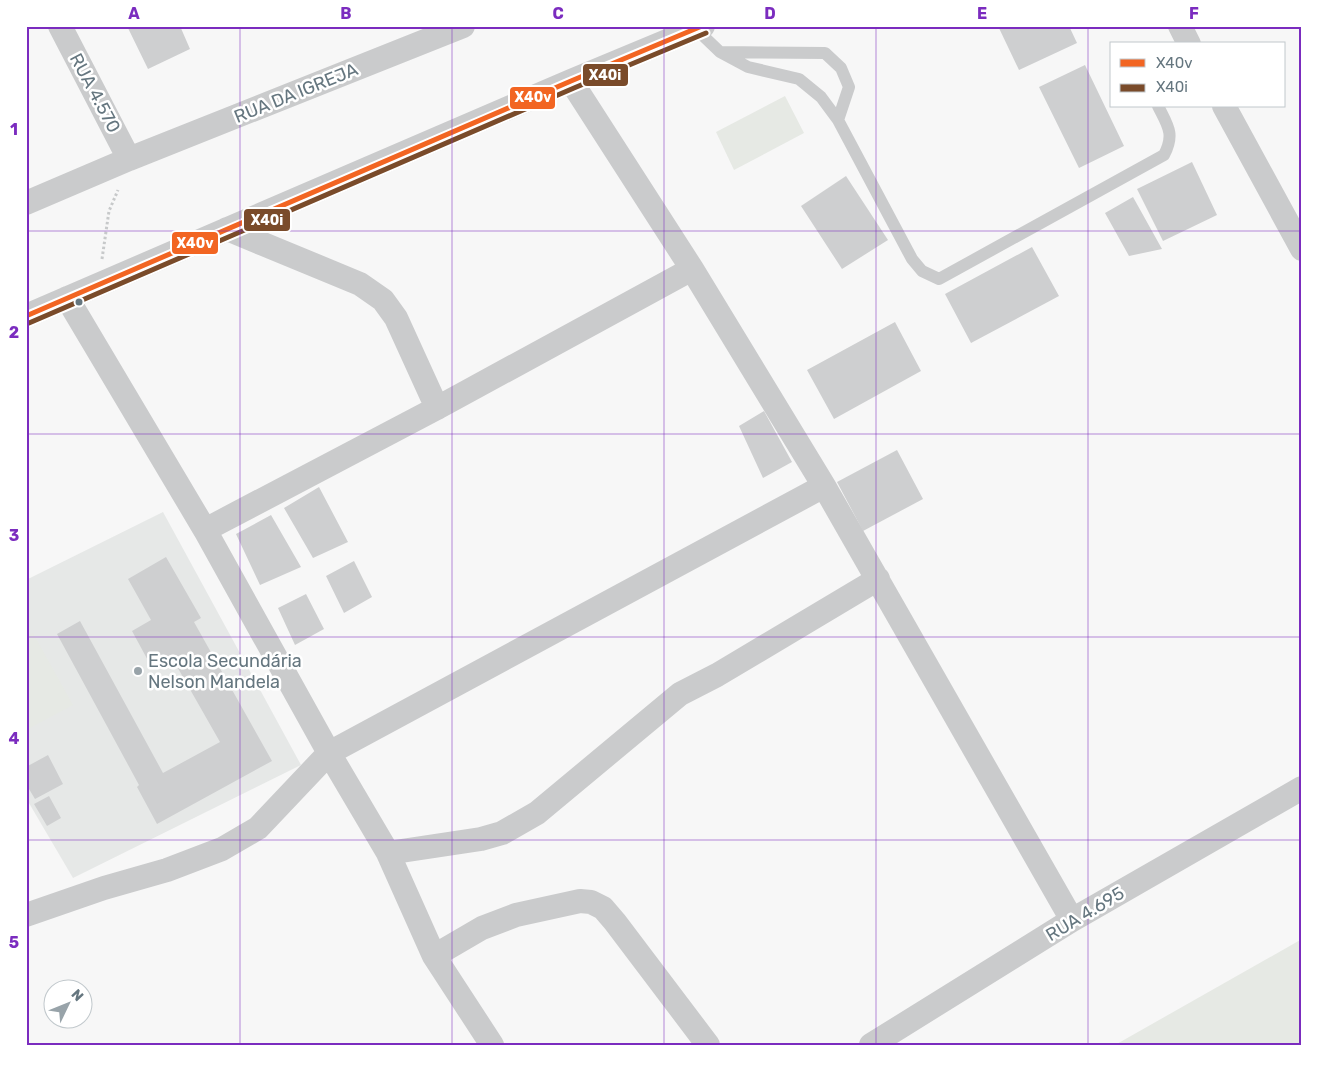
<svg xmlns="http://www.w3.org/2000/svg" width="1328" height="1071" font-family="Rubik,sans-serif">
  <rect width="100%" height="100%" fill="#f7f7f7"/>
  <path fill="#e6e8e7" d="M163,512L301,765L73,878L26,798V580Z"/>
  <path fill="#e6e9e4" d="M785,96L804,133L734,170L716,132Z
    M33,633L73,705L30,728L26,720V637Z
    M1302,939V1045H1115Z"/>
  <path fill="#cecfd0" d="M127,26H180L190,49L148,69Z
    M998,26H1069L1077,43L1019,70Z
    M1085,65L1124,146L1079,168L1039,87Z
    M1192,162L1217,215L1163,241L1137,189Z
    M846,176L888,240L842,269L801,206Z
    M1133,197L1162,249L1129,256L1105,213Z
    M1032,247L1059,296L971,343L945,294Z
    M895,322L921,371L834,419L807,370Z
    M764,411L792,462L763,478L739,426Z
    M897,450L923,499L863,531L837,482Z
    M319,487L348,542L313,558L284,508Z
    M271,515L301,567L260,585L236,534Z
    M166,557L201,618L194,622L272,761L157,824L137,787L139,785L57,634L80,621L163,773L220,742L171,656L151,666L132,631L151,620L128,579Z
    M354,561L372,597L344,613L326,576Z
    M306,594L324,629L295,645L278,608Z
    M48,755L63,784L35,799L26,784V767Z
    M49,796L61,818L47,826L34,804Z"/>
  <g fill="none" stroke-linecap="round" stroke-linejoin="round">
    <path stroke="#c7c9ca" stroke-width="3" stroke-dasharray="2.5 2.5" stroke-linecap="butt" d="M102,259L109,211L118,190"/>
    <path stroke="#cacbcc" stroke-width="12" d="M696,29L720,52L748,67L799,79L821,97L838,120L912,259L922,271L939,279L1164,155C1175,134 1168,126 1158,106
      M722,52L825,53L841,68L849,87L838,120"/>
    <path stroke="#cacbcc" stroke-width="24" d="M60,26L129,159
      M1180,26L1189,44
      M571,81L692,269L824,486L1072,920
      M1224,106L1302,249
      M26,203L129,159L463,26
      M227,229L360,284L383,300L396,318L437,408
      M67,298L205,530L329,753L388,853L434,956L492,1045
      M26,316L571,81L703,26
      M205,530L437,408L692,269
      M388,853L481,839L502,833L537,813L680,694L717,675L878,579
      M26,915L104,888L167,870L222,849L258,828L329,753L824,486
      M434,956L482,928L516,915L580,901L591,902L603,908L615,922L708,1045
      M871,1045L1072,920L1302,788"/>
    <defs>
      <path id="bus-1" d="M26,316L571,81L702,26"/>
      <path id="bus-2" d="M29,323L574,88L706,33"/>
    </defs>
    <use href="#bus-1" stroke="#fff" stroke-width="9"/>
    <use href="#bus-2" stroke="#fff" stroke-width="9"/>
    <use href="#bus-1" stroke="#f26522" stroke-width="5"/>
    <use href="#bus-2" stroke="#7a4b2a" stroke-width="5"/>
  </g>
  <path fill="none" stroke="#7b2cbf" stroke-width="1" stroke-opacity="0.55" d="M240,26V1045M452,26V1045M664,26V1045M876,26V1045M1088,26V1045M26,231H1302M26,434H1302M26,637H1302M26,840H1302"/>
  <circle fill="#65767f" stroke="#fff" stroke-width="2" cx="79" cy="302" r="4.5"/>
  <circle fill="#98a3a9" stroke="#fff" stroke-width="2" cx="138" cy="671" r="5"/>
  <g text-anchor="middle" dominant-baseline="central" stroke-width="5" stroke-linejoin="round" paint-order="stroke">
    <g font-size="18" fill="#65767f" stroke="#fff">
      <text transform="translate(95 93) rotate(62)">RUA 4.570</text>
      <text transform="translate(296 93) rotate(-22)">RUA DA IGREJA</text>
      <text transform="translate(1085 914) rotate(-31)">RUA 4.695</text>
    </g>
    <g font-size="18" fill="#65767f" stroke="#fff" text-anchor="start">
      <text x="148" y="661">Escola Secundária<tspan x="148" dy="21">Nelson Mandela</tspan></text>
    </g>
  </g>
  <g stroke="#fff" stroke-width="2">
    <rect x="582" y="63" width="47" height="24" rx="5" fill="#7a4b2a"/>
    <rect x="509" y="86" width="47" height="24" rx="5" fill="#f26522"/>
    <rect x="243" y="208" width="48" height="24" rx="5" fill="#7a4b2a"/>
    <rect x="171" y="231" width="48" height="24" rx="5" fill="#f26522"/>
  </g>
  <g font-size="14" text-anchor="middle" font-weight="bold" fill="#fff">
    <text x="605" y="80">X40i</text>
    <text x="533" y="102">X40v</text>
    <text x="267" y="225">X40i</text>
    <text x="195" y="248">X40v</text>
  </g>
  <rect width="1328" height="1071" fill="none" stroke="#ffffff" stroke-width="55"/>
  <rect x="1110" y="42" width="175" height="65" fill="#ffffff" stroke="#c1c8cc"/>
  <rect x="1120" y="59" width="25" height="8" fill="#f26522" stroke="#c1c8cc"/>
  <text x="1156" y="68" font-size="15" fill="#65767f">X40v</text>
  <rect x="1120" y="84" width="25" height="8" fill="#7a4b2a" stroke="#c1c8cc"/>
  <text x="1156" y="92" font-size="15" fill="#65767f">X40i</text>
  <g transform="translate(68 1004) rotate(47)"><circle r="24" fill="#ffffff" stroke="#c1c8cc"/>
  <path d="M0-4L9 19L0 12L-9 19Z" fill="#98a3a9"/>
  <text y="-8" font-size="14" font-weight="bold" text-anchor="middle" fill="#65767f">N</text>
  </g>
  <rect x="28" y="28" width="1272" height="1016" fill="none" stroke="#7b2cbf" stroke-width="2"/>
  <g font-size="16" text-anchor="middle" font-weight="bold" fill="#7b2cbf">
    <text x="134" y="19">A</text>
    <text x="346" y="19">B</text>
    <text x="558" y="19">C</text>
    <text x="770" y="19">D</text>
    <text x="982" y="19">E</text>
    <text x="1194" y="19">F</text>
    <text x="14" y="135">1</text>
    <text x="14" y="338">2</text>
    <text x="14" y="541">3</text>
    <text x="14" y="744">4</text>
    <text x="14" y="948">5</text>
  </g>
</svg>
